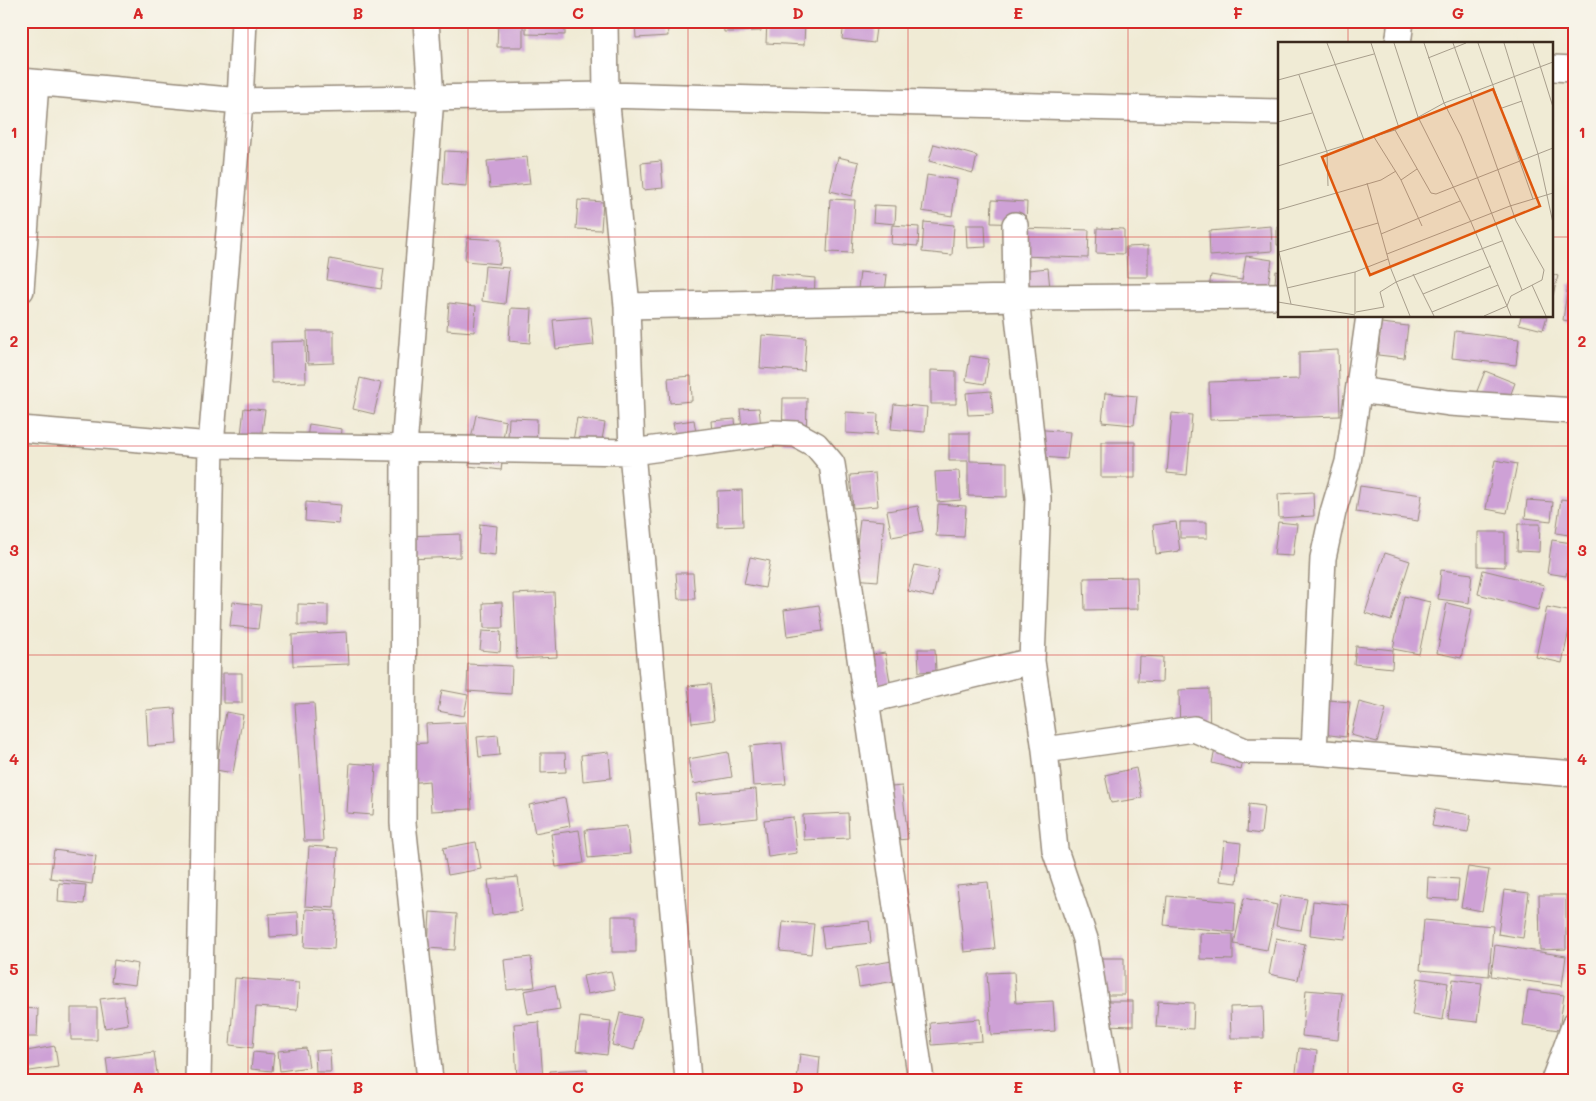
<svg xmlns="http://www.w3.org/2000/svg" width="1596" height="1101" font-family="Mali,sans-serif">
  <rect width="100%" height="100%" fill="#f7f3e8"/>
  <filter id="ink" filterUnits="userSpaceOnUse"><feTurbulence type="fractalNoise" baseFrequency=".02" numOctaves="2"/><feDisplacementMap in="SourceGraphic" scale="10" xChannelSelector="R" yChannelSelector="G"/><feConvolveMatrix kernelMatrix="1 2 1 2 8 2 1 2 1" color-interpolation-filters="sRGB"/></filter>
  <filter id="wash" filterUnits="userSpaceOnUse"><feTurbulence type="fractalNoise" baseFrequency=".0096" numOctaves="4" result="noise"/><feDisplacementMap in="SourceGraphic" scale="20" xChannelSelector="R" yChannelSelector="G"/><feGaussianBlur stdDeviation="1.12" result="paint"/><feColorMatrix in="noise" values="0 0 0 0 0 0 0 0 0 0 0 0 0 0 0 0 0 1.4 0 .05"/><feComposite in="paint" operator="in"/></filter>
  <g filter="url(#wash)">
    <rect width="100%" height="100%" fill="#f0ebd5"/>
    <g id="blocks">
      <path fill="#cea1d6" d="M498,21H523V47H497Z
        M526,21H565V35L526,34Z
        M635,21H667L668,36L636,38Z
        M723,21H760L761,31L724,32Z
        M767,21H805L804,45L766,43Z
        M844,21H877L874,43L842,39Z
        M1315,21H1337V24L1315,23Z
        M1552,21H1575V26L1552,22Z
        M934,144L977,156L973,173L929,161Z
        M445,151L468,152L466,186L443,184Z
        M527,157L530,184L490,188L487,161Z
        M838,157L859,162L852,196L830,191Z
        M661,161L663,188L643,190L641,163Z
        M927,175L957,180L952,216L922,211Z
        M830,199L855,200L852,253L827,252Z
        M578,200L603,202L601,230L576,229Z
        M992,200L1027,202L1026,224L991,223Z
        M874,205L896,206L895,224L873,222Z
        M924,222L954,225L952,255L922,252Z
        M892,225L919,227L918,246L891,244Z
        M966,225H985L986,247L967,248Z
        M1271,226L1272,251L1210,256L1209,231Z
        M1277,227H1280V245H1277Z
        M1019,228L1089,230L1088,258L1019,256Z
        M1097,228L1124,229V254L1096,253Z
        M467,238L501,240L500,264L465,261Z
        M1148,246V277H1127L1126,247Z
        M1246,256L1272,260L1266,298L1209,289L1211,275L1242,280Z
        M330,259L384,269L381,289L327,280Z
        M485,266L509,268L505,304L482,301Z
        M1048,268L1051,299L1022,302L1019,271Z
        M1276,271L1280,272V298L1274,297Z
        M860,272L887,275L884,301L857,297Z
        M771,274L815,278L814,302L769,298Z
        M1552,274L1558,276L1553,295H1552Z
        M1568,284L1575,285V322L1563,320Z
        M449,303L476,306L474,332L447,330Z
        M511,308L532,309L530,343L509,341Z
        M1521,316H1547L1543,330L1519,324Z
        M591,317L594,345L556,349L553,320Z
        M1381,323L1408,326L1404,358L1378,355Z
        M307,331H334V363L308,364Z
        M1455,331L1519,339L1516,365L1452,358Z
        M762,335L806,338L804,371L760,368Z
        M305,341L306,382L272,383L271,342Z
        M1338,350L1340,416L1210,420L1209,382L1299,379V352Z
        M970,356L989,359L985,384L966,381Z
        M931,370L956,371V404H931Z
        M1485,371L1515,383L1504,412L1473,401Z
        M691,376L692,401L670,403L668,378Z
        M360,378L381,383L374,414L353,409Z
        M991,391L993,414L968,415L966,393Z
        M1105,393L1137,396L1134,425L1102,422Z
        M783,398H807L806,444L782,443Z
        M894,404L927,407L925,432L891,429Z
        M244,408L265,410L260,446L240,444Z
        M759,408L762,437L743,438L740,409Z
        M846,412L878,414L877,435L846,433Z
        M1172,413L1192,415L1187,475L1167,473Z
        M476,415L506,421L502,445L471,439Z
        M509,418L537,419L536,459L507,457Z
        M577,418L605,423L598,462L570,458Z
        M735,419L737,440L713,443L711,421Z
        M694,420L698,445L678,449L673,423Z
        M309,424L342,429L340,449L306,445Z
        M1033,429L1070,432L1067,459L1030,456Z
        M949,433H970V461L1007,462V497L968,496V461H949Z
        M1101,442H1135V478H1101Z
        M472,443L504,447L501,470L469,466Z
        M1495,460L1517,464L1507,513L1486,509Z
        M959,471L961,500L937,502L935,472Z
        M875,473L878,506L853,508L850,475Z
        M1360,486L1422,495L1418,521L1356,512Z
        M742,490L743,526L718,527L717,491Z
        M1313,492L1314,516L1279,518L1278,494Z
        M1561,499L1575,501V536L1556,533Z
        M1527,500L1553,502L1551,521L1525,518Z
        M306,502L341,505L339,524L305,521Z
        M938,504L966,506L964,537L936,536Z
        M918,506L923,531L892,537L887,511Z
        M860,519L884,521L878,581L853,579Z
        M1176,522L1180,551L1156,554L1153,525Z
        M1180,522H1207V538H1180Z
        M1278,522L1297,524L1293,556L1274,555Z
        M480,524L497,526L495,555L478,553Z
        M1518,524H1540L1539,552L1517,551Z
        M1478,532H1505V567L1478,566Z
        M460,534V557L407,559V536Z
        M1552,540L1572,543L1566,576L1547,573Z
        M1385,553L1410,561L1391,621L1365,613Z
        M750,557L770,561L765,588L744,584Z
        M915,565L939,570L933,597L908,591Z
        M1441,570L1472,574L1469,603L1438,599Z
        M1483,570L1544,585L1538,610L1478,594Z
        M676,573H693L695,599H678Z
        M1137,577L1138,609L1085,610L1084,578Z
        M554,592L557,657L517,659L514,594Z
        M1404,596L1430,602L1419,654L1393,649Z
        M233,602L261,605L258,629L230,626Z
        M502,602L503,628H484L483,603Z
        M1447,603L1472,609L1461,658L1437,653Z
        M298,604L328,605V625H298Z
        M819,605L823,631L787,636L784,610Z
        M1547,607L1573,612L1562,663L1536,657Z
        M482,631L501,632L500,652L480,650Z
        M347,632L349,664L293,666L292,635Z
        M1356,646L1393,650L1392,668L1354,664Z
        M918,649H935L936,671L919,672Z
        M885,653L891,687L872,691L866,656Z
        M1139,656L1163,657L1162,682L1138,681Z
        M468,664L512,666L511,694L467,691Z
        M223,673H242V703H223Z
        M710,684L714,720L692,723L688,686Z
        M1209,689L1210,740L1180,741L1179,690Z
        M442,690L468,695L464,716L438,711Z
        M1318,699L1350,702L1346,737L1314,733Z
        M1359,702L1386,709L1377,742L1351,735Z
        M314,703L323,841H304L295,704Z
        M175,708L177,744L148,746L146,710Z
        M226,712L243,715L233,773L216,770Z
        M466,722L472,809L431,811L429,781L408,783L405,744L427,743L426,724Z
        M498,735L500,755L479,757L477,737Z
        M1218,736L1247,743L1241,770L1212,763Z
        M782,743L786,784L753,786L750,746Z
        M609,752L611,778L583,781L581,755Z
        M728,752L732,777L693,784L688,759Z
        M541,753H565L566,772L541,773Z
        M350,763L376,765L373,815L347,813Z
        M1136,768L1142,798L1111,803L1105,775Z
        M902,786L908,839L887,841L881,788Z
        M756,789L758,818L699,824L696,794Z
        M565,798L570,826L535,833L529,805Z
        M1249,804L1264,806L1261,834L1247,832Z
        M1435,809L1471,815L1468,832L1432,826Z
        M848,813L849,838L804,840L803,815Z
        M793,817L797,853L768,857L764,820Z
        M627,826L630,854L588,858L585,830Z
        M579,830L584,863L556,867L551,834Z
        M1224,841L1241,843L1237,883L1220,881Z
        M476,842L481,869L448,875L443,848Z
        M309,846L338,848L334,908L305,906Z
        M54,850L96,856L92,884L50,878Z
        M1468,867L1489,870L1482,911L1461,907Z
        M518,877L522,911L492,915L488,880Z
        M1428,877L1459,879L1457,900L1427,898Z
        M988,882L995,949L964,952L957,885Z
        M59,883L86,885L84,904L58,902Z
        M1504,890L1529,893L1523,938L1498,934Z
        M1281,895L1307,899L1301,930L1276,926Z
        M1539,895H1566V949L1540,950Z
        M1167,896L1236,902L1234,932L1164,925Z
        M1244,898L1277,905L1267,950L1234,944Z
        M1313,901L1349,905L1345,939L1310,935Z
        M306,909L336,911L334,949L304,947Z
        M298,912L299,935L270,937L269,914Z
        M430,912L457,914L455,950L428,948Z
        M612,916H636V952H612Z
        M1424,920L1493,926L1489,976L1420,970Z
        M869,921L871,943L824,948L821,926Z
        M783,922L814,924L811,954L780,951Z
        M1200,933L1233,934V960L1200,959Z
        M1276,938L1305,944L1298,980L1269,974Z
        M1495,945L1566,956L1562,986L1491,976Z
        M531,957L535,987L507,990L504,960Z
        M1093,958H1124V995H1093Z
        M114,960L138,964L135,985L111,982Z
        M892,961L895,981L859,987L856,967Z
        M611,971L615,989L587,994L583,976Z
        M1014,972L1016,1003L1053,1001L1055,1031L991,1035L987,973Z
        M235,978L299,983L297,1010L256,1007L253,1048L230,1045Z
        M1418,978L1448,983L1443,1020L1412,1015Z
        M1453,979L1482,983L1477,1022L1448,1019Z
        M555,985L560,1009L528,1014L524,991Z
        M1306,990L1342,993L1338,1040L1302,1036Z
        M1528,990L1564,995L1559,1030L1523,1025Z
        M124,996L128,1024L105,1028L100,999Z
        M1105,1001H1133V1026L1105,1025Z
        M1158,1001L1194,1003L1193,1029L1156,1027Z
        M1263,1006L1264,1038H1231L1230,1007Z
        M21,1008L38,1009L37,1037H21Z
        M71,1008H97V1040H71Z
        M620,1013L642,1018L634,1050L612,1045Z
        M580,1017L611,1021L607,1055L576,1051Z
        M980,1019L982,1041L932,1045L930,1023Z
        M539,1022L543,1080H517L514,1024Z
        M55,1046L58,1067L23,1072L21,1052Z
        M306,1048L309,1067L280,1071L278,1051Z
        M1299,1048L1317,1051L1314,1080H1295Z
        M330,1050L331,1072H316L315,1051Z
        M154,1052L158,1080H109L106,1058Z
        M253,1052L274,1054L272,1071L251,1069Z
        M800,1054L820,1057L818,1080H797Z
        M587,1069L588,1080H551L550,1071Z"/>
    </g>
  </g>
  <g filter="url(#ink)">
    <use href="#blocks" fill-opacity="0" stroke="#968a7a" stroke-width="1"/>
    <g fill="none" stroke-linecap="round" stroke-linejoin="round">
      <defs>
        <path id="minor" d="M426,21L431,98L404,448L403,823L430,1080
          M605,21L606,95L627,306L632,452L688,1080
          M1398,44L1401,21
          M1552,68L1575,69
          M21,81L240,101L606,95L1280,112
          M1015,225L1016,298L1038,498L1032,661L1045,750L1055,850L1085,939L1108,1080
          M21,290L36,83
          M627,306L1016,298L1280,296
          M1359,390L1449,403L1575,411
          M21,429L211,445L632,452L773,433L796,434L816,445L832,464L921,1080
          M866,701L1032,661
          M1045,750L1194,729L1245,751L1314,752L1575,774
          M1314,752L1323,558L1333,512L1348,462L1369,316
          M198,1080L211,445L240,101L244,21
          M1554,1080L1575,1024"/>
      </defs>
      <use href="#minor" stroke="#968a7a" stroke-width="28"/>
      <use href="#minor" stroke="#fff" stroke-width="25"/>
    </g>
  </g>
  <path fill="none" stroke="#d62828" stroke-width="1" stroke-opacity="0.55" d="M248,21V1080M468,21V1080M688,21V1080M908,21V1080M1128,21V1080M1348,21V44M21,237H1280M1552,237H1575M1348,316V1080M21,446H1575M21,655H1575M21,864H1575"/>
  <g transform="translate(1278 42)">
    <rect width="275" height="275" fill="#f0ebd5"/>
    <path fill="none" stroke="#a89e8c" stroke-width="1" d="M49,1L86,98M93,1L121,86M116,1L140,75L193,180L229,264L206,274M146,1L166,61L183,94L244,248M175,1L238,179L266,228L264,238L233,254L229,264L233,274M200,1L255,157M226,1L260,112L275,181M255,1L275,65M150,16L188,1M21,33L49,110L50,144M0,38L96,12M224,66L244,59M0,80L34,71M117,88L153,151L158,152L275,106M96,95L123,138L144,184M0,124L117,88L166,61L275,20M123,138L139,127M89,141L113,227L132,274M0,168L103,138L118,129M103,192L182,159M0,206L13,262M1,210L100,181M109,212L232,164L275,151M77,230V272M135,232L156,274M254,243L268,274M9,246L77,230L110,217M145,252L213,224M0,260L77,273M78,270L106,265L102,250L118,240L224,199M154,270L220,243"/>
    <path fill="#df570d" fill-opacity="0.15" stroke="#df570d" stroke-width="2.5" d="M215,47L262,164L92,233L44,115Z"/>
    <rect width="275" height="275" fill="none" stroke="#3b2a1e" stroke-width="2.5"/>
  </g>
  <rect width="1596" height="1101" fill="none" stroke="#f7f3e8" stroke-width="55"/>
  <rect x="28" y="28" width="1540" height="1046" fill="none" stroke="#d62828" stroke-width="2"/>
  <g font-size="16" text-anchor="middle" font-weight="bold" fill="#d62828">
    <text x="138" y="19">A</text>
    <text x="358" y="19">B</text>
    <text x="578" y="19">C</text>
    <text x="798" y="19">D</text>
    <text x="1018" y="19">E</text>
    <text x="1238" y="19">F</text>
    <text x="1458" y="19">G</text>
    <text x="14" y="138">1</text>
    <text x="1582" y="138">1</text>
    <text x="14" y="347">2</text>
    <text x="1582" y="347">2</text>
    <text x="14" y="556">3</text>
    <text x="1582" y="556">3</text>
    <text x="14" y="765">4</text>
    <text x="1582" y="765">4</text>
    <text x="14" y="975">5</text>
    <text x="1582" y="975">5</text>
    <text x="138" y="1093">A</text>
    <text x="358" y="1093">B</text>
    <text x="578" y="1093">C</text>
    <text x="798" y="1093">D</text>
    <text x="1018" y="1093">E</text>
    <text x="1238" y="1093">F</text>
    <text x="1458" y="1093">G</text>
  </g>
</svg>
